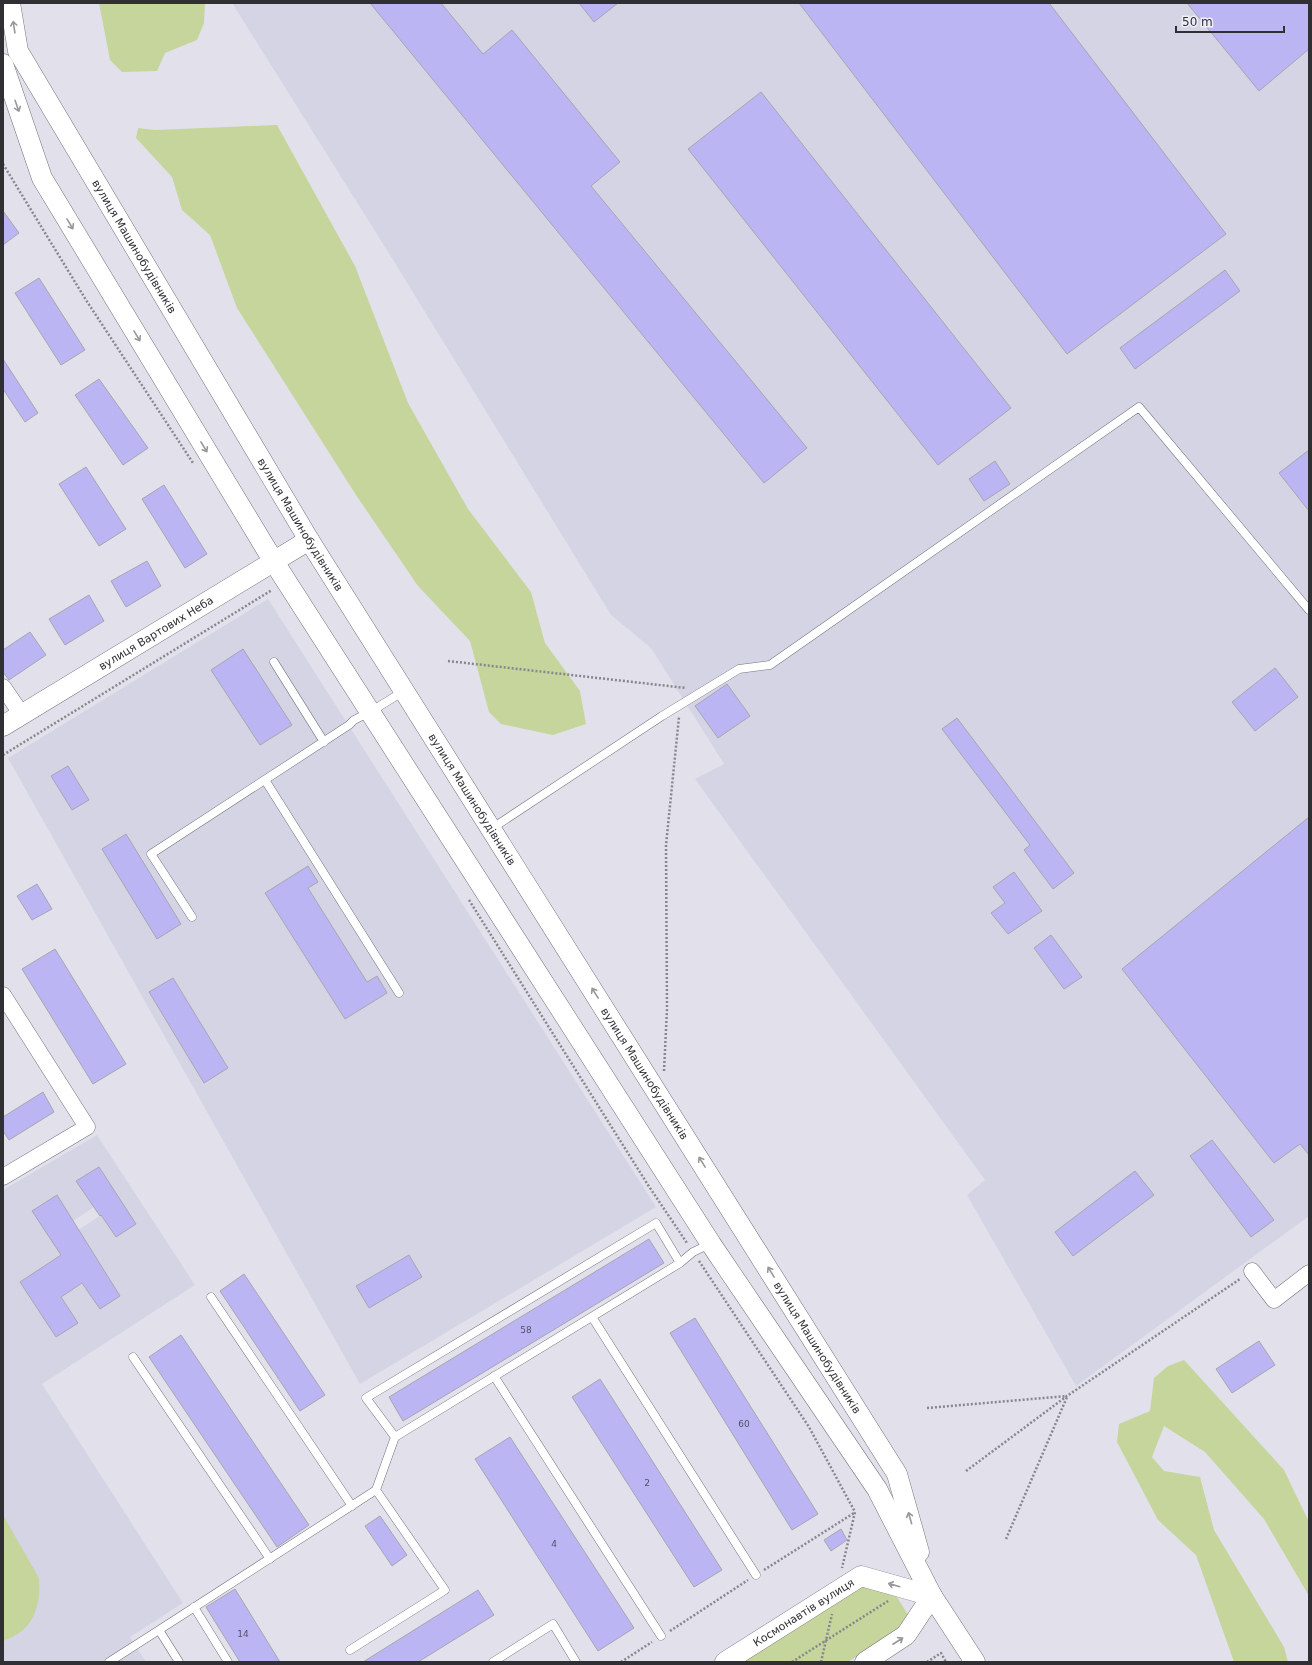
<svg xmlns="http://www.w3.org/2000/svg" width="1312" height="1665" font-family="'DejaVu Sans',sans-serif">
  <rect width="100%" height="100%" fill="#e2e1eb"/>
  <path fill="#d4d4e5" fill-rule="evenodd" d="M232,3H1309V1216L1076,1386L967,1195L985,1180L695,779L724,764L651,648L611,615L390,255Z
    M268,599L656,1207L360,1384L8,758ZM68,766L89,800L72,810L51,776ZM125,834L181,924L157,939L102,849ZM318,882L308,888L367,982L377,976L387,993L345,1019L265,893ZM173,978L228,1068L205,1082L149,993Z
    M97,1135L195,1285L42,1384L183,1603L130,1637L146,1662H3V1190ZM99,1167L136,1224L116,1237L101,1215L78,1230L120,1296L100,1309L82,1283L61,1297L78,1323L56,1337L20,1282L46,1265L73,1273L56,1195L73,1221L94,1207L77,1181Z"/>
  <path fill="#c5d59c" d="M99,3H205L204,23L197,40L165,53L157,71L122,72L110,60Z
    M277,125L355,266L408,403L468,509L531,592L545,643L580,691L586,724L553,735L501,724L489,712L470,641L418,586L356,495L237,308L210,235L182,210L172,177L136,138L138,128L155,130Z
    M1184,1360L1284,1470L1309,1522V1596L1264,1519L1205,1452L1164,1426L1152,1457L1164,1471L1200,1477L1214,1530L1284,1647L1288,1662H1234L1196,1555L1158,1520L1117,1442L1119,1424L1150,1411L1154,1378L1168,1366Z
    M3,1515L39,1578C41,1608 33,1631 3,1641Z
    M881,1572L912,1621L848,1662H738Z"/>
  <path fill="#bcb5f4" stroke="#a6a5af" d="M370,3H441L483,54L512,30L620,162L591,186L807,448L764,483Z
    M579,3H618L594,22Z
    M799,3H1049L1226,234L1067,354Z
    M1187,3H1309V49L1259,91Z
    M761,92L1011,408L938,465L688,149Z
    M3,211L19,233L3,245Z
    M1225,270L1240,291L1135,369L1120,348Z
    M39,278L85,350L61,365L15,293Z
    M3,359L38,413L25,422L3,389Z
    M99,379L148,448L123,465L75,395Z
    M1309,450V511L1279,473Z
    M995,461L1010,484L984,501L969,479Z
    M86,467L126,529L99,546L59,484Z
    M164,485L207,554L185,568L142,499Z
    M147,561L161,586L126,607L111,581Z
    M89,595L104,621L65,645L49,619Z
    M30,632L46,655L9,680L3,672V650Z
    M243,649L292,725L260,745L211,670Z
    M1275,668L1298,697L1255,731L1232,702Z
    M727,684L750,716L718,738L695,706Z
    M957,718L1074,873L1053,889L1024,850L1030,845L942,729Z
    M68,766L89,800L72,810L51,776Z
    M1309,817V1155L1300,1144L1274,1163L1122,969Z
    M126,834L181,924L157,939L102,849Z
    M308,866L318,882L308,888L367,982L377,976L387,993L345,1019L265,893Z
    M1014,872L1042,911L1008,934L991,913L1005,903L993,887Z
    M37,884L52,909L32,920L17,896Z
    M1051,935L1082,977L1064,989L1034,948Z
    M55,949L126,1064L93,1084L22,969Z
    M173,978L228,1068L204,1083L149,992Z
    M43,1092L54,1112L9,1140L3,1131V1117Z
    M1212,1140L1274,1220L1251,1237L1190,1156Z
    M99,1167L136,1224L116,1237L101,1215L100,1216L76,1181Z
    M1135,1171L1154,1195L1073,1256L1055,1232Z
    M57,1195L120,1296L100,1309L82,1283L61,1297L78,1323L56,1337L20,1282L61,1255L32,1211Z
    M649,1239L664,1263L403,1421L389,1397Z
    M409,1255L422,1277L369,1308L356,1286Z
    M244,1274L325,1395L300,1411L220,1291Z
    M695,1318L818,1514L792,1530L670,1333Z
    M181,1335L309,1525L277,1547L149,1357Z
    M1259,1341L1275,1365L1232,1393L1216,1369Z
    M600,1379L722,1570L694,1587L572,1397Z
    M510,1437L634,1628L598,1651L475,1459Z
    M380,1516L407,1555L392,1566L365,1526Z
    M841,1529L847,1540L831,1551L824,1540Z
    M235,1589L280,1662H240L206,1607Z
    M478,1590L494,1615L418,1662H363Z"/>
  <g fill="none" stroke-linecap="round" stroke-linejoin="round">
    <defs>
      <path id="service" d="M274,662L324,742
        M265,780L399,993
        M491,829L662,716L739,669L770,665L1139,407L1309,610
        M192,917L151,854L349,725L354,720L370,712L404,691
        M211,1297L352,1506
        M592,1317L756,1575
        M133,1357L270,1559
        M494,1376L661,1636
        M395,1437L366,1398L656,1223L680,1263
        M376,1490L395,1437L680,1263L693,1252L710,1244
        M194,1607L228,1662
        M109,1662L159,1630
        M179,1662L159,1630L376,1490L445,1590L350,1650
        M493,1662L553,1624L576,1662"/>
      <path id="minor" d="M3,687L22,715
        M3,995L87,1127L3,1177
        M1252,1271L1274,1300L1309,1273"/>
      <g id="tertiary">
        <path id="s1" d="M10,3L18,51L309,540L897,1474L919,1552"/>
        <path d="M3,64L42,178L274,562L711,1244L877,1489L932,1596L975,1662"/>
        <path id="s2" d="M3,726L309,540"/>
        <path id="s3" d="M725,1662L861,1576L932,1596"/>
        <path d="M865,1662L906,1635L932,1596"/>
      </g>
    </defs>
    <use href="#service" stroke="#74747d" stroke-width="9"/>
    <use href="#minor" stroke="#74747d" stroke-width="17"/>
    <use href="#tertiary" stroke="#74747d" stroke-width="21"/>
    <path stroke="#86868d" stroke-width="2.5" stroke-dasharray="2 2" stroke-linecap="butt" d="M3,164L86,300L193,463
      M448,661L686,688
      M3,755L272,590
      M469,900L648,1185L687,1243
      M664,1071L667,1009L666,845L679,717
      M699,1261L809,1427L855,1512L842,1568
      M927,1408L1067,1396
      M966,1471L1067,1396L1240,1279
      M1006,1539L1067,1397
      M764,1570L854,1513
      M670,1631L748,1580
      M621,1662L652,1642
      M792,1662L888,1601
      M821,1662L832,1614
      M927,1662L941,1653L946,1662"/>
    <use href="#service" stroke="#fff" stroke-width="8"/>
    <use href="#minor" stroke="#fff" stroke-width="16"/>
    <use href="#tertiary" stroke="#fff" stroke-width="20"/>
  </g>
  <defs><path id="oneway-shaft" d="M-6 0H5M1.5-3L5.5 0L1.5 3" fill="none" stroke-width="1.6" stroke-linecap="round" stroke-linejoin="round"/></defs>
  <g stroke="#98989a">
    <use href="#oneway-shaft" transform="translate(14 27) rotate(-99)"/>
    <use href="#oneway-shaft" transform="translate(17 106) rotate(71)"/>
    <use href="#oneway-shaft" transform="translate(70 224) rotate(59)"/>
    <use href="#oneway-shaft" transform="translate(137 336) rotate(59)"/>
    <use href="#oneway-shaft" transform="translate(204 447) rotate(59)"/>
    <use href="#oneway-shaft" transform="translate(595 993) rotate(-122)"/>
    <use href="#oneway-shaft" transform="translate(702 1162) rotate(-122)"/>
    <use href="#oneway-shaft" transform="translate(771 1272) rotate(-122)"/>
    <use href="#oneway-shaft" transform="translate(910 1518) rotate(-106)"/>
    <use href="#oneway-shaft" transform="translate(894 1585) rotate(-164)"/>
    <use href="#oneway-shaft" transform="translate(898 1641) rotate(-33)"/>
  </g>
  <g text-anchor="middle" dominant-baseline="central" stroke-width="3.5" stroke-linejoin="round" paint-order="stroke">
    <g font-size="9" fill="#535164">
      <text x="526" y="1330">58</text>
      <text x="744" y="1424">60</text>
      <text x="647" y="1483">2</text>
      <text x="554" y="1544">4</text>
      <text x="243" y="1634">14</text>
    </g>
    <g font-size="11" fill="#303034" stroke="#efeff9">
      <text stroke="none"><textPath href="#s1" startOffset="276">вулиця Машинобудівників</textPath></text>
      <text stroke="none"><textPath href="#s1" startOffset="600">вулиця Машинобудівників</textPath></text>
      <text stroke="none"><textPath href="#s2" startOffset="179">вулиця Вартових Неба</textPath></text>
      <text stroke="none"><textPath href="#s1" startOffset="924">вулиця Машинобудівників</textPath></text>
      <text stroke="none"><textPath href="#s1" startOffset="1248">вулиця Машинобудівників</textPath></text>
      <text stroke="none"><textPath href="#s1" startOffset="1572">вулиця Машинобудівників</textPath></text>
      <text stroke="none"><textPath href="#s3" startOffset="93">Космонавтів вулиця</textPath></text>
    </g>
  </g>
  <rect width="1312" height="1665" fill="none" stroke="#303034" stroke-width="8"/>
  <path d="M1176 26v6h108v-6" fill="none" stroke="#303034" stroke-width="2"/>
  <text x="1182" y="26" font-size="12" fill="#303034" stroke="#efeff9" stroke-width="3" paint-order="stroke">50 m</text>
</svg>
